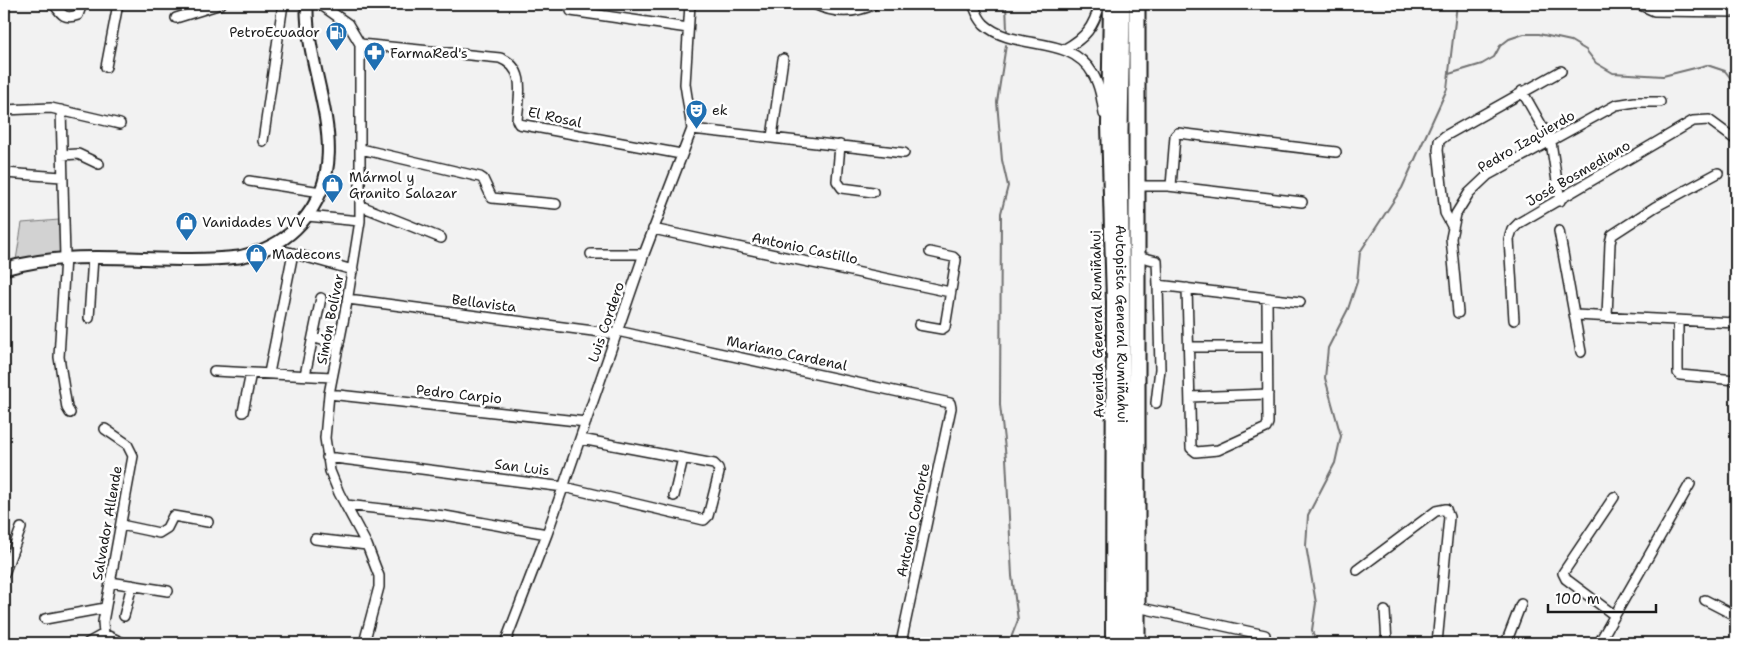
<svg xmlns="http://www.w3.org/2000/svg" width="1740" height="647" font-family="'Shantell Sans',sans-serif">
  <rect width="100%" height="100%" fill="#f2f2f2"/>
  <filter id="ink" filterUnits="userSpaceOnUse"><feTurbulence type="fractalNoise" baseFrequency=".02" numOctaves="2"/><feDisplacementMap in="SourceGraphic" scale="10" xChannelSelector="R" yChannelSelector="G"/><feConvolveMatrix kernelMatrix="1 2 1 2 8 2 1 2 1" color-interpolation-filters="sRGB"/></filter>
  <g filter="url(#ink)">
    <path fill="#d2d2d2" stroke="#777" d="M59,220L60,254L16,260L22,223Z"/>
    <g fill="none" stroke-linecap="round" stroke-linejoin="round">
      <path stroke="#707070" stroke-width="2" d="M1006,4L1007,30
        M1006,45L997,102L1002,160L1008,186L1001,213L1000,405L1006,458L1012,576L1018,620L1009,643
        M1449,74L1482,64L1494,57L1500,46L1509,39L1524,34H1539L1571,41L1586,50L1596,63L1613,73L1663,76L1707,65L1725,71L1736,85
        M1316,643L1312,630L1316,603L1306,546L1308,515L1335,463L1341,436L1325,378L1328,348L1348,309L1357,282L1360,252L1402,188L1447,89L1457,4"/>
      <defs>
        <path id="street" d="M54,4C61,14 64,20 78,15L82,4
          M320,4L348,24L360,44V221L347,302L329,394L325,438L330,471L339,493L367,545L379,576V587L364,643
          M814,4C835,14 854,14 875,4
          M973,4C976,11 978,18 984,24C1014,52 1070,33 1093,74C1100,86 1102,100 1104,114
          M1638,4L1654,11L1736,12
          M571,11L688,28
          M176,18L221,4
          M360,44L500,58C527,68 519,96 517,120L519,124L681,154
          M1065,49C1086,37 1093,28 1100,4
          M106,67L118,4
          M1522,91L1551,142L1560,201
          M4,110L51,108L120,124
          M61,110L65,257L59,357L67,408L70,413
          M692,129L904,153
          M772,137L783,59
          M263,141L283,4
          M840,145L837,181L842,188L873,192
          M361,149L480,177L483,179L492,198L556,204
          M62,155L78,154L99,164
          M4,173L62,177
          M249,181L321,192
          M1137,186H1168L1302,202
          M1171,186L1175,136L1178,133L1336,152
          M361,206L441,238
          M307,216L360,221
          M1452,226L1445,213L1438,150L1439,141L1445,136L1561,71
          M653,229L950,292
          M1559,231L1581,352
          M270,247L353,270
          M591,254H644
          M1137,256L1157,261L1158,285L1300,302
          M1187,288L1191,448L1196,452L1218,450L1266,428L1268,423L1267,299
          M348,299L616,334
          M1458,313L1451,238L1456,214L1469,193L1488,175L1616,105L1635,102H1660
          M1575,315L1736,323
          M1607,317L1610,243L1612,235L1655,207L1718,173
          M89,318L93,257
          M1514,320L1509,239L1512,230L1519,223L1693,121L1709,120L1736,140
          M1678,321V373L1680,375L1736,380
          M919,325L942,329L945,327L956,260L953,257L930,252
          M617,331L950,403L951,408L901,643
          M315,338L339,345
          M1189,347H1267
          M214,371L332,377
          M269,373L293,253
          M305,375L321,298
          M329,394L586,422
          M1190,397L1268,394
          M1156,403L1160,369L1158,285
          M243,412L251,373
          M327,457L564,487L704,520L708,516L719,473L718,468L714,464L581,439
          M674,496L683,458
          M346,505L445,516L547,534
          M121,525L159,533L167,528L173,516L208,522
          M315,539L367,545
          M1357,570L1436,511L1446,509L1449,517L1437,643
          M4,574L21,528
          M110,582L168,591
          M1705,600L1736,616
          M1137,607L1265,635
          M1385,611L1387,643
          M1614,615L1566,579L1563,573L1614,497
          M124,616L132,585
          M45,619L105,608
          M104,634L103,622L133,456L127,444L105,429
          M88,643L104,634L123,643
          M505,643L547,534L644,254L692,129L685,84L690,4
          M1506,643L1521,604
          M1599,643L1690,484"/>
        <path id="secondary" d="M4,269C81,246 160,266 239,257C264,252 284,242 301,223C360,157 305,79 307,4"/>
        <path id="primary" d="M1110,4L1108,124L1113,302L1112,643"/>
        <g id="highway">
          <path id="s1" d="M1122,4L1120,132L1125,643"/>
          <path d="M1137,4V643"/>
        </g>
      </defs>
      <use href="#street" stroke="#1c1c1c" stroke-width="12"/>
      <use href="#secondary" stroke="#1c1c1c" stroke-width="15"/>
      <use href="#primary" stroke="#1c1c1c" stroke-width="16"/>
      <use href="#highway" stroke="#1c1c1c" stroke-width="19"/>
      <use href="#street" stroke="#fff" stroke-width="9"/>
      <use href="#secondary" stroke="#fff" stroke-width="11"/>
      <use href="#primary" stroke="#fff" stroke-width="12"/>
      <use href="#highway" stroke="#fff" stroke-width="15"/>
    </g>
  </g>
  <defs>
    <symbol id="fuel-pin" viewBox="-11 -11 22 30"><path d="M0 17L-7.5 6A9.5 9.5 0 1 1 7.5 6Z" fill="#1f6fb2" stroke="#fff"/><path d="M-5.5-6h7V0h2V4h1.3V-2.5L3-4.5l.8-.8L6-3V5H2.5V1h-1V6h-7ZM-4.2-4.7v3.2H.2V-4.7Z" fill="#fff"/></symbol>
    <symbol id="pharmacy-pin" viewBox="-11 -11 22 30"><path d="M0 17L-7.5 6A9.5 9.5 0 1 1 7.5 6Z" fill="#1f6fb2" stroke="#fff"/><path d="M-2-6h4v4h4v4h-4v4h-4v-4h-4v-4h4Z" fill="#fff"/></symbol>
    <symbol id="theatre-pin" viewBox="-11 -11 22 30"><path d="M0 17L-7.5 6A9.5 9.5 0 1 1 7.5 6Z" fill="#1f6fb2" stroke="#fff"/><path d="M-5-5.5Q0-4 5-5.5V0Q5 5 0 6Q-5 5-5 0ZM-3.3-2.5H-1v1.5H-3.3ZM1-2.5H3.3v1.5H1ZM-2.8 1Q0 5.5 2.8 1Z" fill="#fff"/></symbol>
    <symbol id="shop-pin" viewBox="-11 -11 22 30"><path d="M0 17L-7.5 6A9.5 9.5 0 1 1 7.5 6Z" fill="#1f6fb2" stroke="#fff"/><path d="M-5-2.5h2.3a2.7 3.5 0 0 1 5.4 0H5L5.5 6h-11ZM-1.5-2.5h3a1.5 2.3 0 0 0-3 0Z" fill="#fff"/></symbol>
  </defs>
  <g fill-rule="evenodd">
    <use href="#fuel-pin" x="324" y="20" width="25" height="34"/>
    <use href="#pharmacy-pin" x="362" y="40" width="25" height="34"/>
    <use href="#theatre-pin" x="684" y="98" width="25" height="34"/>
    <use href="#shop-pin" x="320" y="172" width="25" height="34"/>
    <use href="#shop-pin" x="174" y="210" width="25" height="34"/>
    <use href="#shop-pin" x="244" y="242" width="25" height="34"/>
  </g>
  <g text-anchor="middle" dominant-baseline="central" stroke-width="5" stroke-linejoin="round" paint-order="stroke">
    <g font-size="14" fill="#1c1c1c" stroke="#fff" text-anchor="start">
      <text x="320" y="32" text-anchor="end">PetroEcuador</text>
      <text x="390" y="53">FarmaRed's</text>
      <text x="712" y="110">ek</text>
      <text x="349" y="177">Mármol y<tspan x="349" dy="16">Granito Salazar</tspan></text>
      <text x="202" y="222">Vanidades VVV</text>
      <text x="272" y="254">Madecons</text>
    </g>
    <g font-size="14" fill="#1c1c1c" stroke="#fff">
      <text transform="translate(555 117) rotate(12)">El Rosal</text>
      <text transform="translate(1526 141) rotate(-30)">Pedro Izquierdo</text>
      <text transform="translate(1578 173) rotate(-30)">José Bosmediano</text>
      <text transform="translate(805 248) rotate(12)">Antonio Castillo</text>
      <text transform="translate(484 303) rotate(7)">Bellavista</text>
      <text transform="translate(330 319) rotate(-79)">Simón Bolívar</text>
      <text transform="translate(606 322) rotate(-71)">Luis Cordero</text>
      <text stroke="none"><textPath href="#s1" startOffset="320">Autopista General Rumiñahui</textPath></text>
      <text transform="translate(1097 324) rotate(-91)">Avenida General Rumiñahui</text>
      <text transform="translate(787 353) rotate(12)">Mariano Cardenal</text>
      <text transform="translate(459 394) rotate(6)">Pedro Carpio</text>
      <text transform="translate(522 467) rotate(7)">San Luis</text>
      <text transform="translate(913 520) rotate(-78)">Antonio Conforte</text>
      <text transform="translate(107 523) rotate(-80)">Salvador Allende</text>
    </g>
  </g>
  <rect width="1740" height="647" fill="none" stroke="#fff" stroke-width="20"/>
  <rect x="10" y="10" width="1720" height="627" fill="none" stroke="#1c1c1c" stroke-width="2" filter="url(#ink)"/>
  <path d="M1548 604v8h108v-8" fill="none" stroke="#1c1c1c" stroke-width="2.5"/>
  <text x="1555" y="604" font-size="15" fill="#1c1c1c" stroke="#ffffff" stroke-width="4" paint-order="stroke">100 m</text>
</svg>
